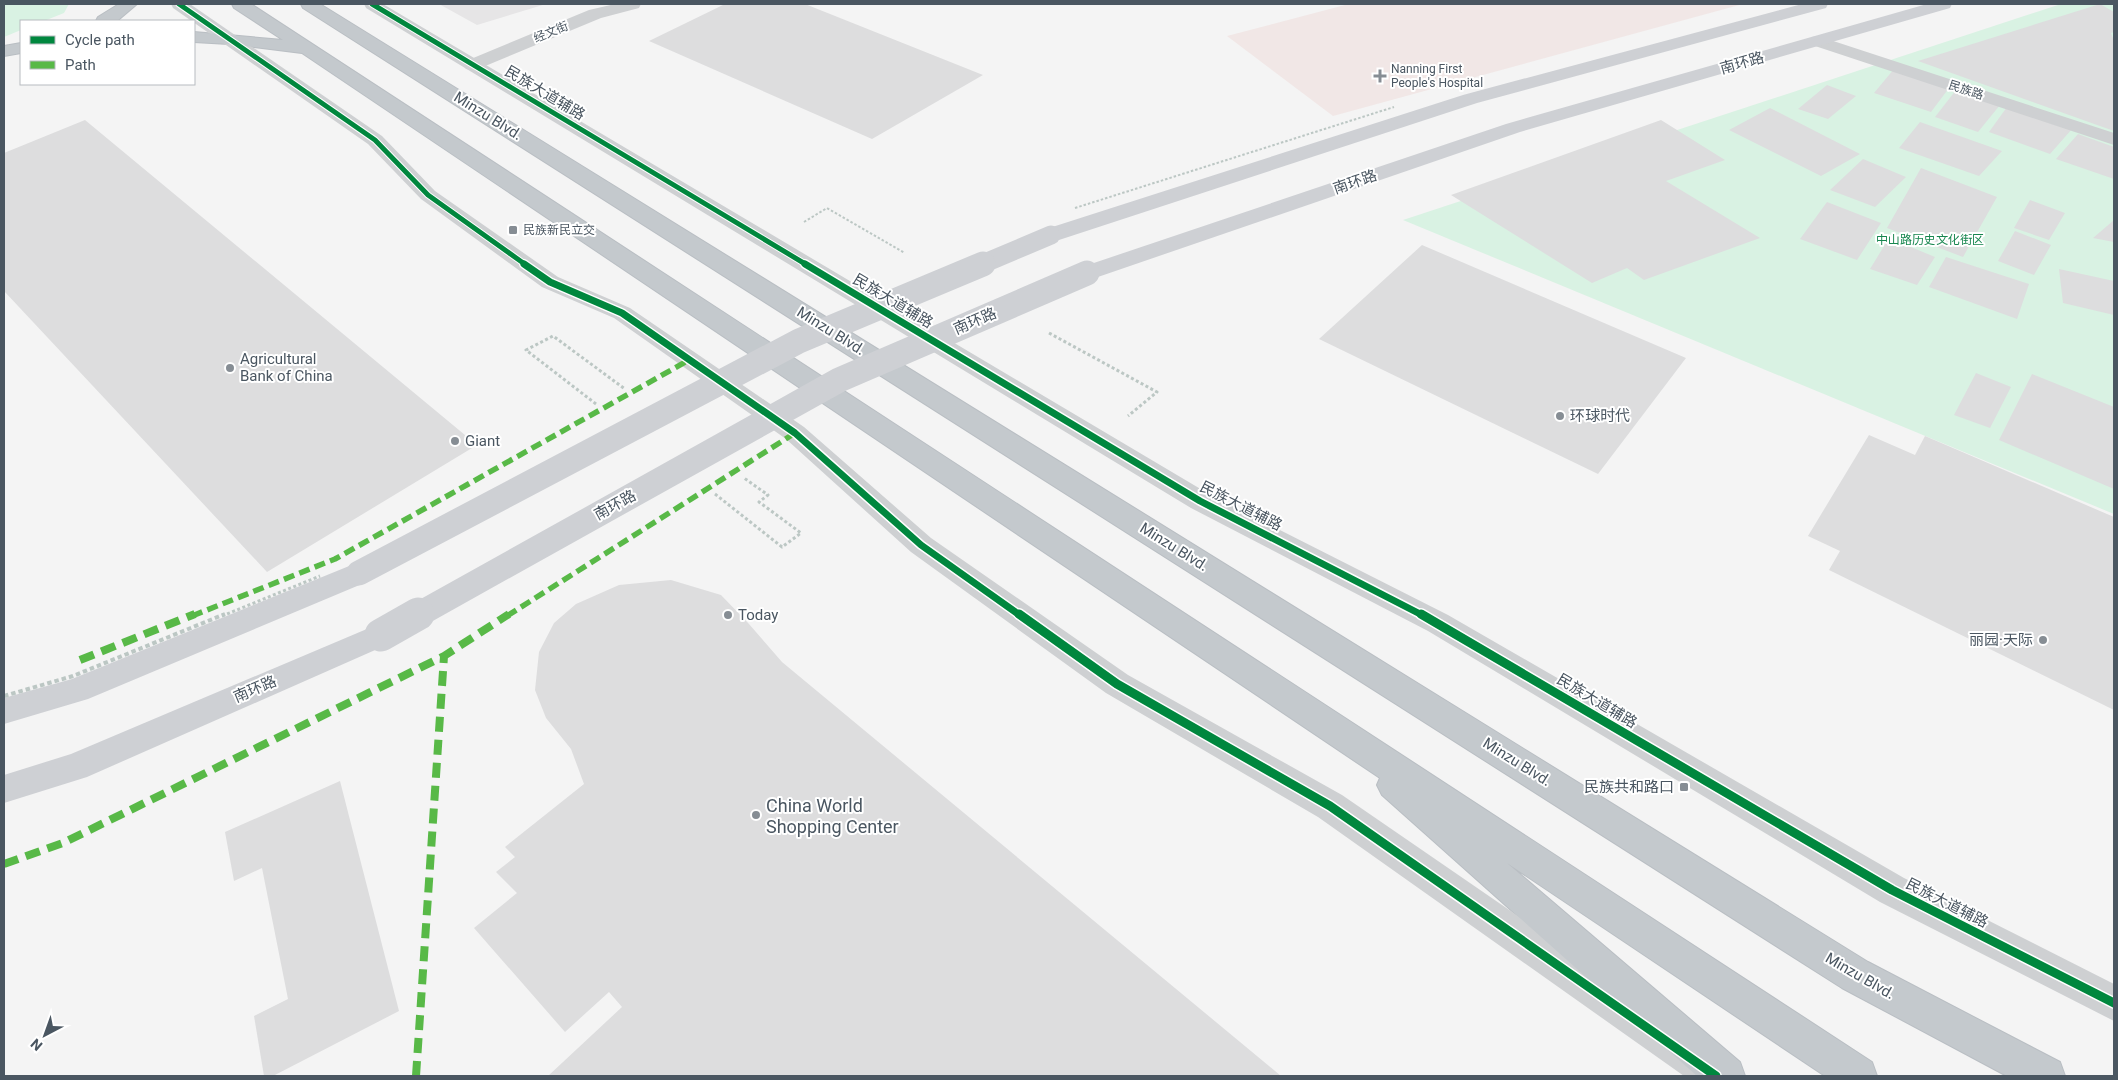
<svg xmlns="http://www.w3.org/2000/svg" width="2118" height="1080" font-family="Roboto,'Noto Sans SC',sans-serif">
  <rect width="100%" height="100%" fill="#f4f4f4"/>
  <path fill="#e6e5e6" d="M439,4H546L477,25Z"/>
  <path fill="#f1e7e6" d="M1343,4H1743L1333,116L1227,36L1345,5Z"/>
  <path fill="#d9f2e3" d="M4,4H69L64,13L44,21H21V30L4,37Z
    M2061,4H2114V514L1403,220Z"/>
  <path fill="#ddddde" d="M725,4H805L983,75L872,139L649,41Z
    M2100,4L2114,12V32L2111,33L2114,41V131L1918,61Z
    M1894,69L1949,88L1931,112L1874,93Z
    M1827,85L1856,96L1828,119L1798,109Z
    M1956,90L2000,105L1978,132L1935,117Z
    M2007,107L2072,129L2050,154L1989,132Z
    M1770,108L1860,154L1821,176L1729,130Z
    M85,120L477,445L267,572L4,291V153Z
    M1661,120L1725,160L1666,181L1760,238L1644,280L1627,268L1592,283L1451,195Z
    M1920,122L2002,151L1979,176L1899,148Z
    M2078,134L2114,147V179L2056,159Z
    M1863,159L1906,177L1875,207L1830,190Z
    M1921,168L1997,197L1963,257L1887,228Z
    M2030,200L2065,213L2049,240L2014,228Z
    M1827,202L1881,223L1857,260L1800,239Z
    M2114,220V242L2093,238Z
    M2015,231L2051,245L2034,275L1998,261Z
    M1889,238L1935,257L1917,285L1870,269Z
    M1422,245L1686,358L1598,474L1319,339Z
    M1946,257L2029,284L2017,319L1929,287Z
    M2059,269L2114,281V315L2063,303Z
    M1976,373L2011,387L1990,428L1954,415Z
    M2032,374L2114,407V489L1999,440Z
    M1869,435L1915,455L1925,436L2114,517V710L1829,570L1840,551L1808,536Z
    M671,580L721,595L749,624L782,662L1281,1076H548L622,1007L609,992L565,1032L474,928L517,893L496,872L515,857L505,847L584,784L571,749L546,718L535,690L539,652L554,623L576,604L619,585Z
    M340,781L399,1011L273,1076H264L254,1016L288,999L262,868L234,881L225,832Z"/>
  <g fill="none" stroke-linecap="round" stroke-linejoin="round">
    <defs>
      <path id="trunk" d="M119,4H137L117,21H96L98,17Z
        M232,4H251L1872,1062L1877,1076H1825L1507,863L1740,1062L1745,1076H1697L1382,795L1377,785L1380,778L302,53L229,44L194,42V32L283,40L234,8Z
        M301,4H320L1868,962L2060,1062L2065,1076H2007L1842,988L303,8Z
        M21,43V53L4,56V46Z"/>
    </defs>
    <use href="#trunk" stroke="#b9bec3" stroke-width="2"/>
    <path stroke="#bcc7c4" stroke-width="2" stroke-dasharray="2.5 2" stroke-linecap="butt" d="M804,222L827,208L905,253"/>
    <path stroke="#bcc7c4" stroke-width="3" stroke-dasharray="3 2.5" stroke-linecap="butt" d="M1049,333L1157,392L1128,416
      M596,404L526,350L553,336L625,389
      M715,494L782,547L801,533L759,502L768,495L744,478"/>
    <path fill="#ced0d2" fill-rule="evenodd" d="M615,4H641L639,8L601,18L478,69L472,70L466,69L463,65L466,61L589,10Z
      M1818,36L2114,133V145L1812,45L1809,41L1812,37Z"/>
    <path fill="#ced0d2" fill-rule="evenodd" d="M171,4H190L382,136L435,191L558,277L630,308L804,427L931,538L1128,675L1342,795L1730,1062L1735,1076H1684L1318,817L1106,693L911,552L786,439L614,318L542,287L421,199L368,144L173,8Z
      M364,4H383L1209,494L1448,615L1904,878L2114,984V1021L1880,902L1428,631L1191,508L366,8Z"/>
    <path fill="#ced0d4" fill-rule="evenodd" d="M1802,4H1828L1826,8L1477,103L1059,240L1051,241L1043,240L1040,235L1043,230L1463,95Z
      M1927,4H1952L1950,8L1520,132L1095,278L1087,280L1079,278L1076,273L1079,268L1506,124Z
      M359,562L369,565L373,573L369,581L88,699L4,724V698L72,679Z
      M381,623L391,627L396,635L391,643L87,777L4,803V775L71,754Z"/>
    <use href="#trunk" fill="#c4c9cd" fill-rule="evenodd"/>
    <path stroke="#bcc7c4" stroke-width="2" stroke-dasharray="2.5 2" stroke-linecap="butt" d="M1075,208L1394,107"/>
    <path stroke="#bcc7c4" stroke-width="3" stroke-dasharray="3 2.5" stroke-linecap="butt" d="M222,616L320,576"/>
    <path stroke="#bcc7c4" stroke-width="4" stroke-dasharray="4.5 3" stroke-linecap="butt" d="M4,696L73,676L225,614"/>
    <path stroke="#ced0d4" stroke-width="19" d="M980,265L1051,235"/>
    <path stroke="#ced0d4" stroke-width="25" d="M359,573L799,341L983,264
      M416,616L839,380L1087,273"/>
    <path stroke="#ced0d4" stroke-width="33" d="M381,635L418,614"/>
    <path stroke="#58b947" stroke-width="5.5" stroke-dasharray="11 5.5" stroke-linecap="butt" d="M192,616L335,559L689,360
      M507,616L795,433"/>
    <path stroke="#58b947" stroke-width="8" stroke-dasharray="15 8" stroke-linecap="butt" d="M80,660L195,614
      M4,864L63,843L444,656L509,614
      M416,1076L444,656"/>
    <defs>
      <path id="cycleway-far2" d="M179,4L375,140L428,195L526,265
        M372,4L807,265"/>
      <path id="cycleway-far1" d="M524,264L550,282L622,313L795,433L921,545L1021,616
        M805,264L1200,501L1424,616"/>
      <path id="cycleway" d="M1019,614L1117,684L1330,806L1716,1076
        M1421,614L1892,890L2114,1003"/>
    </defs>
    <use href="#cycleway-far2" stroke="#fff" stroke-width="7"/>
    <use href="#cycleway-far1" stroke="#fff" stroke-width="10"/>
    <use href="#cycleway" stroke="#fff" stroke-width="12"/>
    <use href="#cycleway-far2" stroke="#00873e" stroke-width="5"/>
    <use href="#cycleway-far1" stroke="#00873e" stroke-width="7"/>
    <use href="#cycleway" stroke="#00873e" stroke-width="9"/>
  </g>
  <g fill="#868d94" stroke="#fff" stroke-width="2">
    <path d="M1377.5 68.5h5v5h5v5h-5v5h-5v-5h-5v-5h5z"/>
    <rect x="508" y="225" width="10" height="10" rx="2.5"/>
    <circle cx="230" cy="368" r="5"/>
    <circle cx="1560" cy="416" r="5"/>
    <circle cx="455" cy="441" r="5"/>
    <circle cx="728" cy="615" r="5"/>
    <circle cx="2043" cy="640" r="5"/>
    <rect x="1679" y="782" width="10" height="10" rx="2.5"/>
    <circle cx="756" cy="815" r="5"/>
  </g>
  <g text-anchor="middle" dominant-baseline="central" stroke-width="4" stroke-linejoin="round" paint-order="stroke">
    <g font-size="12" fill="#4a5661" stroke="#fff">
      <text transform="translate(551 32) rotate(-22)">经文街</text>
      <text transform="translate(1966 90) rotate(18)">民族路</text>
    </g>
    <g font-size="12" fill="#4a5661" stroke="#fff" text-anchor="start">
      <text x="1391" y="69">Nanning First<tspan x="1391" dy="14">People's Hospital</tspan></text>
      <text x="523" y="230">民族新民立交</text>
    </g>
    <g font-size="12" fill="#17864f" stroke="#fff">
      <text x="1930" y="240">中山路历史文化街区</text>
    </g>
    <g font-size="15" fill="#4a5661" stroke="#fff">
      <text transform="translate(1742 63) rotate(-16)">南环路</text>
      <text transform="translate(545 93) rotate(31)">民族大道辅路</text>
      <text transform="translate(488 116) rotate(32)">Minzu Blvd.</text>
      <text transform="translate(1355 182) rotate(-19)">南环路</text>
      <text transform="translate(893 301) rotate(31)">民族大道辅路</text>
      <text transform="translate(975 321) rotate(-23)">南环路</text>
      <text transform="translate(831 331) rotate(32)">Minzu Blvd.</text>
      <text transform="translate(615 505) rotate(-29)">南环路</text>
      <text transform="translate(1241 506) rotate(27)">民族大道辅路</text>
      <text transform="translate(1174 547) rotate(32)">Minzu Blvd.</text>
      <text transform="translate(255 689) rotate(-23)">南环路</text>
      <text transform="translate(1597 701) rotate(31)">民族大道辅路</text>
      <text transform="translate(1517 762) rotate(32)">Minzu Blvd.</text>
      <text transform="translate(1947 903) rotate(27)">民族大道辅路</text>
      <text transform="translate(1860 976) rotate(30)">Minzu Blvd.</text>
    </g>
    <g font-size="15" fill="#4a5661" stroke="#fff" text-anchor="start">
      <text x="240" y="359">Agricultural<tspan x="240" dy="17">Bank of China</tspan></text>
      <text x="1570" y="416">环球时代</text>
      <text x="465" y="441">Giant</text>
      <text x="738" y="615">Today</text>
      <text x="2033" y="640" text-anchor="end">丽园·天际</text>
      <text x="1674" y="787" text-anchor="end">民族共和路口</text>
    </g>
    <g font-size="18" fill="#4a5661" stroke="#fff" text-anchor="start">
      <text x="766" y="805">China World<tspan x="766" dy="21">Shopping Center</tspan></text>
    </g>
  </g>
  <rect width="2118" height="1080" fill="none" stroke="#4a5661" stroke-width="10"/>
  <rect x="20" y="20" width="175" height="65" fill="#ffffff" stroke="#b7bbc0"/>
  <rect x="30" y="36" width="25" height="8" fill="#00873e" stroke="#b7bbc0"/>
  <text x="65" y="45" font-size="15" fill="#4a5661">Cycle path</text>
  <rect x="30" y="61" width="25" height="8" fill="#58b947" stroke="#b7bbc0"/>
  <text x="65" y="70" font-size="15" fill="#4a5661">Path</text>
  <g transform="translate(45 1035) rotate(221)" stroke="#ffffff" stroke-width="4" paint-order="stroke">
  <path d="M0-4L9 19L0 12L-9 19Z" fill="#4a5661"/>
  <text y="-8" font-size="14" font-weight="bold" text-anchor="middle" fill="#4a5661">N</text>
  </g>
</svg>
